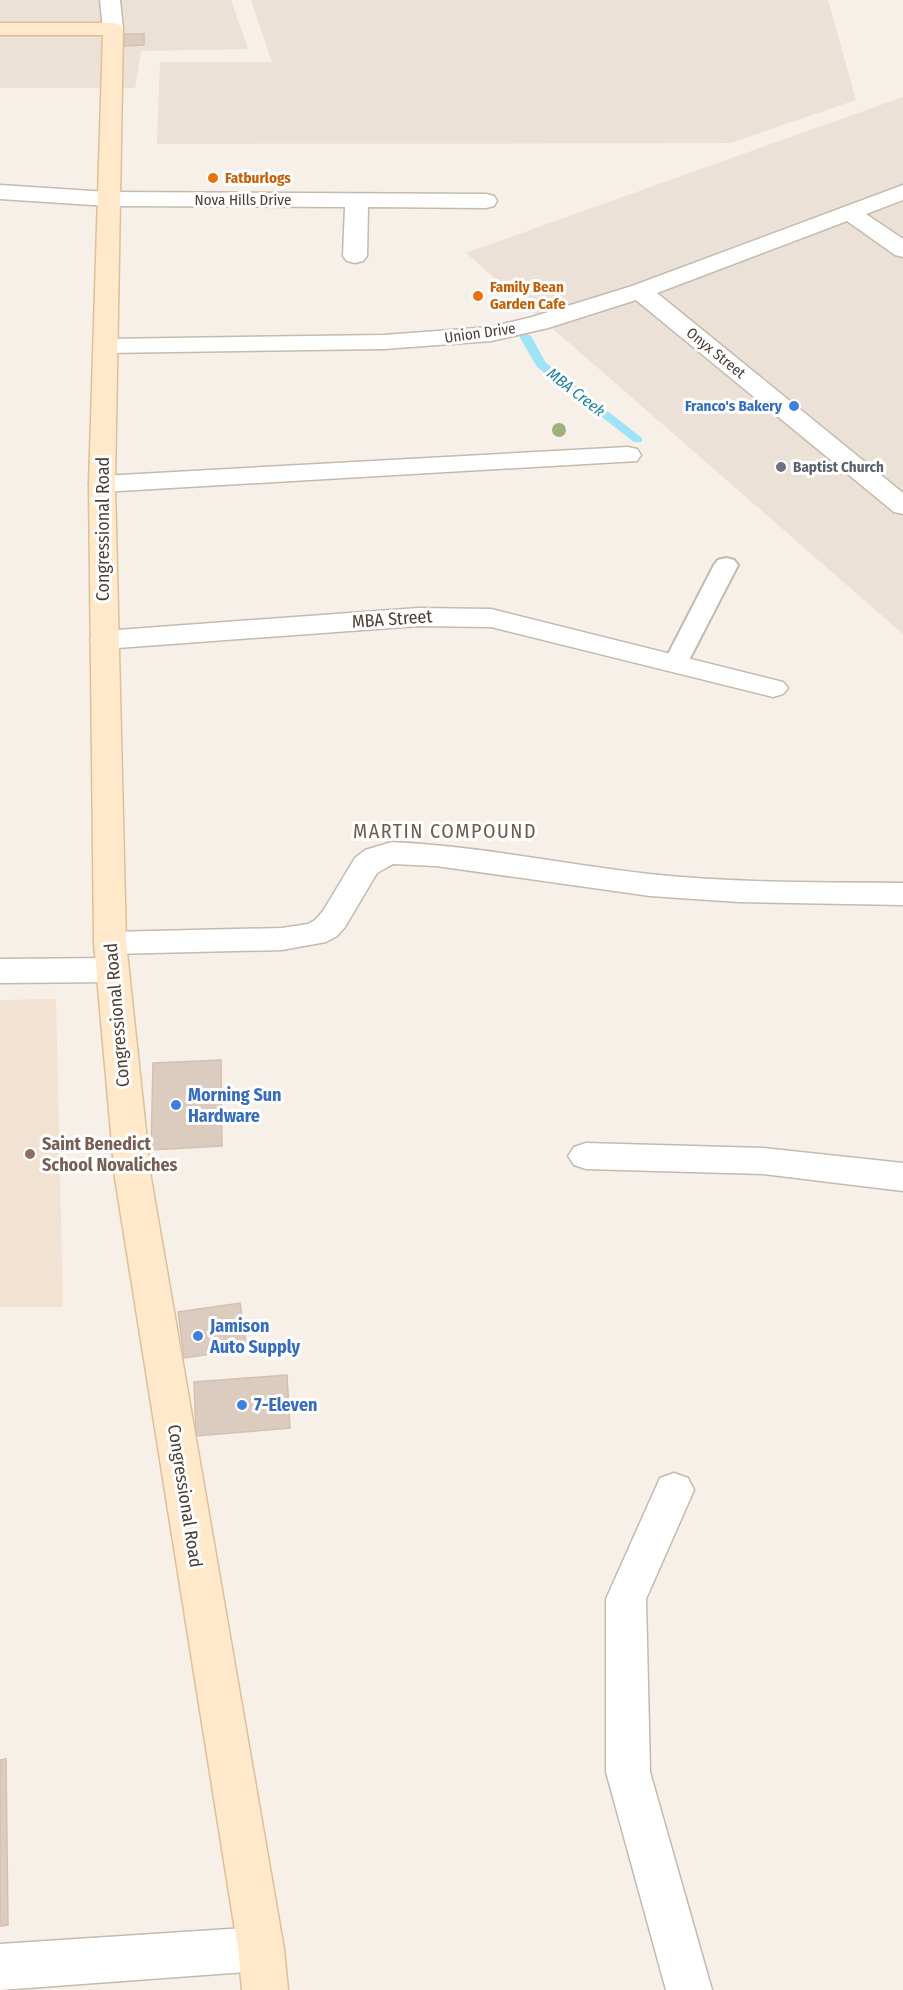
<svg xmlns="http://www.w3.org/2000/svg" width="903" height="1990" font-family="'Fira Sans Condensed',sans-serif">
  <rect width="100%" height="100%" fill="#f6f0e9"/>
  <path fill="#ebe1d6" d="M0,0H231L248,49L141,51L135,88H0Z
    M251,0H828L856,100L730,143L157,144L160,62H272Z
    M903,97V634L466,253Z"/>
  <path fill="#f1e2d1" d="M56,999L63,1307H0V1000Z"/>
  <g fill="none" stroke-linecap="round" stroke-linejoin="round">
    <path fill="#9fe3f9" fill-rule="evenodd" d="M525,333L531,336L546,363L642,438V442H634L537,367L519,336Z"/>
  </g>
  <path fill="#dcccbf" stroke="#d5c0af" stroke-width="1.5" d="M124,34H144V45L124,46Z
    M221,1060L222,1146L151,1150L153,1063Z
    M240,1303L247,1349L184,1358L178,1312Z
    M287,1375L290,1428L196,1436L194,1382Z
    M6,1759L8,1925L0,1926V1760Z"/>
  <g fill="none" stroke-linecap="round" stroke-linejoin="round">
    <defs>
      <path id="service" d="M726,558L734,560L738,565L688,662L685,667L676,670L667,667L664,662L714,565L718,560Z"/>
      <path id="minor" d="M100,0H120L123,29L120,33L113,35L106,33L103,29Z
        M903,185V200L866,214L903,239V257L895,255L847,221L657,293L903,493V514L894,512L636,300L548,328L491,341L384,349L106,353L97,351L94,346L97,341L106,339L384,335L491,327L532,317L632,286Z
        M108,192L486,194L494,196L497,201L494,206L486,208L368,207L367,256L363,261L355,263L347,261L343,256L345,207L108,206L100,204L97,199L100,194Z
        M628,447L637,449L641,455L637,461L102,492L93,490L89,484L93,478L102,476Z
        M418,608L491,609L783,682L788,688L783,694L773,697L491,627L418,626L104,649L94,646L90,640L94,634L104,631Z
        M392,842C478,846 563,864 649,874C733,883 819,882 903,883V905L739,902L650,896L436,866L393,864L377,873L345,927L337,936L326,942L282,950L110,954L99,951L94,943L99,935L110,932L282,928L308,924L315,920L323,911L355,858L365,850Z
        M113,958L125,962L129,970L125,978L113,982L0,983V959Z
        M586,1143L763,1148L903,1163V1191L763,1174L586,1169L574,1165L568,1156L574,1147Z
        M674,1473L688,1478L694,1490L646,1599L650,1772L712,1990H666L606,1772V1599L660,1478Z
        M261,1927L277,1933L284,1949L277,1965L261,1971L0,1990V1944Z"/>
      <path id="tertiary" d="M0,185L108,192L116,194L119,199L116,204L108,206L0,199Z"/>
      <path id="secondary" d="M0,23H113L120,25L123,29L115,484L126,943L151,1178L284,1949L288,1990H242L238,1949L115,1178L94,943L89,484L103,35H0Z"/>
    </defs>
    <use href="#service" stroke="#c6b9ad" stroke-width="4"/>
    <use href="#minor" stroke="#c6b9ad" stroke-width="3"/>
    <use href="#tertiary" stroke="#c6b9ad" stroke-width="3"/>
    <use href="#secondary" stroke="#dfbf95" stroke-width="3"/>
    <use href="#service" fill="#fff" fill-rule="evenodd"/>
    <use href="#minor" fill="#fff" fill-rule="evenodd"/>
    <use href="#tertiary" fill="#fff" fill-rule="evenodd"/>
    <use href="#secondary" fill="#ffe9ca" fill-rule="evenodd"/>
  </g>
  <circle fill="#9db27a" cx="559" cy="430" r="7"/>
  <g fill="#e8710a" stroke="#fff" stroke-width="2">
    <circle cx="213" cy="178" r="6"/>
    <circle cx="478" cy="296" r="6"/>
  </g>
  <g fill="#3f7fe0" stroke="#fff" stroke-width="2">
    <circle cx="794" cy="406" r="6"/>
    <circle cx="176" cy="1105" r="6"/>
    <circle cx="198" cy="1336" r="6"/>
    <circle cx="242" cy="1405" r="6"/>
  </g>
  <circle fill="#6b7280" stroke="#fff" stroke-width="2" cx="781" cy="467" r="6"/>
  <circle fill="#8d6e63" stroke="#fff" stroke-width="2" cx="30" cy="1154" r="6"/>
  <g text-anchor="middle" dominant-baseline="central" stroke-width="6" stroke-linejoin="round" paint-order="stroke">
    <g font-size="15" font-weight="bold" fill="#c56008" stroke="#fff" text-anchor="start">
      <text x="225" y="178">Fatburlogs</text>
      <text x="490" y="287">Family Bean<tspan x="490" dy="17">Garden Cafe</tspan></text>
    </g>
    <g font-size="15" fill="#4b3f36" stroke="#fff">
      <text x="243" y="200">Nova Hills Drive</text>
      <text transform="translate(480 333) rotate(-8)">Union Drive</text>
      <text transform="translate(716 353) rotate(39)">Onyx Street</text>
    </g>
    <g font-size="15" font-weight="bold" fill="#366cbe" stroke="#fff" text-anchor="end">
      <text x="782" y="406">Franco's Bakery</text>
    </g>
    <g font-size="15" font-weight="bold" fill="#5b616d" stroke="#fff" text-anchor="start">
      <text x="793" y="467">Baptist Church</text>
    </g>
    <g font-size="16" font-style="italic" fill="#1e80a1" stroke="#fff">
      <text transform="translate(576 392) rotate(38)">MBA Creek</text>
    </g>
    <g font-size="18" fill="#4b3f36" stroke="#fff">
      <text transform="translate(103 529) rotate(-90)">Congressional Road</text>
      <text transform="translate(392 619) rotate(-4)">MBA Street</text>
      <text transform="translate(117 1015) rotate(-95)">Congressional Road</text>
      <text transform="translate(185 1496) rotate(81)">Congressional Road</text>
    </g>
    <g font-size="18" font-weight="bold" fill="#366cbe" stroke="#fff" text-anchor="start">
      <text x="188" y="1095">Morning Sun<tspan x="188" dy="21">Hardware</tspan></text>
      <text x="210" y="1326">Jamison<tspan x="210" dy="21">Auto Supply</tspan></text>
      <text x="254" y="1405">7-Eleven</text>
    </g>
    <g font-size="18" font-weight="bold" fill="#785e54" stroke="#fff" text-anchor="start">
      <text x="42" y="1144">Saint Benedict<tspan x="42" dy="21">School Novaliches</tspan></text>
    </g>
    <g font-size="20" letter-spacing="1.5" fill="#6f5b4c" stroke="#fff">
      <text x="445" y="831">MARTIN COMPOUND</text>
    </g>
  </g>
</svg>
